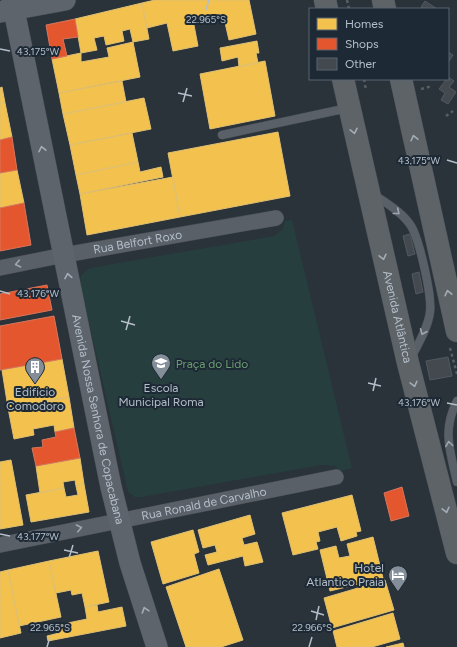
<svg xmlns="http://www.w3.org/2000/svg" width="457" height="647" font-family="Figtree,sans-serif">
  <rect width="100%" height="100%" fill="#2a323a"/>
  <path fill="#273e3f" d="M292,220L352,468L341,471L335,466L321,465L142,497H135L128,492L80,283L81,275L90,268L274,236L282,230L285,221Z"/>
  <path fill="#f2c14e" stroke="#dfc073" d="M155,0H249L256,34L229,40L223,14L193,20L198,46L173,51L167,23L147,28L142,3Z
    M142,3L149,39L133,42L130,29L122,31L124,41L106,45L104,36L94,38L97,50L81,53L75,19Z
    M257,41L259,53H256L258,63L239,67L238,57L222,61L220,48Z
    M133,42L140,77L59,93L52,59L81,53V62L109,57L107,48Z
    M265,61L275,116L210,129L200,74Z
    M122,81L126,102L63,114L59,93Z
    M2,87L5,103L0,104V88Z
    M144,98L151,129L70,145L63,114Z
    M5,103L12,137L0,140V104Z
    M278,132L290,196L180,217L168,153Z
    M132,133L138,162L76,175L70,145Z
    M138,162L140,172L161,167L163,177L80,194L76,175Z
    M17,170L24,203L0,208V173Z
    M173,177L180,217L87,235L80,194Z
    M62,359L69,397L8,408L2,370Z
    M69,397L74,428L55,432L54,425L33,429L34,435L14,439L8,408L29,405L30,409L48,405L47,401Z
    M80,458L84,484L76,486L75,480L63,482L64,488L40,493L36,466Z
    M11,460L23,525L0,529V462Z
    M84,484L89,512L31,522L26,495L64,488L66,497L78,495L76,486Z
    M352,495L361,531L356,532L357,536L341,541L337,527L318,532L320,541L316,542L318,549L293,555L282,513Z
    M250,515L255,534L242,538L244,545L257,542L263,562L245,566L243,556L208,565L205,555L217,552L215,545L203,548L198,530Z
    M193,530L199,552L194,554L199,573L163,584L151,542Z
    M373,537L383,578L330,591L320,550L336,546L339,558L350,556L347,544Z
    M98,551L109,602L85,607L82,593L72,595L71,590L56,593L49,561Z
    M49,561L61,617L19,626L8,570Z
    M219,569L243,640L221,647H186L166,587Z
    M8,570L21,633L0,638V572Z
    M385,580L394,610L332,628L324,598Z
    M97,605L98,612L122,607L126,626L48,641L47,636L59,633L58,625L87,619L85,607Z
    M393,613L400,639L372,647H337L333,631Z
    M403,643L404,647H386Z"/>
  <path fill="#e4572e" stroke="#d6765d" d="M75,19L78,37L63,39L67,56L52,59L46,25Z
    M12,137L17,170L0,173V140Z
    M24,203L31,245L0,251V208Z
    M47,285L52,310L0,320V294Z
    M54,316L62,359L0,370V326Z
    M74,428L80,458L36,466L32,448L43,447L42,440L56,437L55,432Z
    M402,487L409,516L391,521L384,493Z"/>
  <path fill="#43494f" stroke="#525a61" d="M425,1L437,9H425L421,7Z
    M448,52L453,55L448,63Z
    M448,77L454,81L449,87L456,92L448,104L441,100L445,93L439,89Z
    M410,234L415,254L408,256L403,236Z
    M419,272L423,292L416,294L412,274Z
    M448,357L452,376L430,380L426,361Z"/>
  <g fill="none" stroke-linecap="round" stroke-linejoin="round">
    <defs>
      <path id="service" d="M222,135L348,108
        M373,194C385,202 400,211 409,223C419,235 432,296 430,312C428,328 418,344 411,358
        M457,401C442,430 450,451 457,482"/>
      <g id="minor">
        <path id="s1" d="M0,268L64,255L276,218"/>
        <path id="s2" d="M0,545L336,477"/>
      </g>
      <g id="secondary">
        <path id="s3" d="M12,0L111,487L130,563L157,647"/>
        <path d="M0,12L65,0"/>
      </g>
      <g id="trunk">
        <path d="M325,0L327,9"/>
        <path d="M383,0L385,9"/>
        <path id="s4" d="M343,79L408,363L457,553"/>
        <path d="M401,79L457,331"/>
      </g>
    </defs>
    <use href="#service" stroke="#484e54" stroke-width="9"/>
    <use href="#minor" stroke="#484e54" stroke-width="16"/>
    <use href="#secondary" stroke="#484e54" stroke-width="22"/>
    <use href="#trunk" stroke="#474e55" stroke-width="23"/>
    <path stroke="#585f64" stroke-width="2.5" stroke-dasharray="3 3" stroke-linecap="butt" d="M347,0L349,9
      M364,79L366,90
      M421,89L432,86
      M446,116L453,111
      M450,348L457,374"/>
    <use href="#service" stroke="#5a6067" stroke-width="8"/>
    <use href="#minor" stroke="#5a6067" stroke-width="15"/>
    <use href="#secondary" stroke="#5e646c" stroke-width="21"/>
    <use href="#trunk" stroke="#5e6368" stroke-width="22"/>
  </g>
  <defs><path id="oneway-chevron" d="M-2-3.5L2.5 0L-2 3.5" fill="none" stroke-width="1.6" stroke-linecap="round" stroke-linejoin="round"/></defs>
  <g stroke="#a3adb6">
    <use href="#oneway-chevron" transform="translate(354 131) rotate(78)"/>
    <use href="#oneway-chevron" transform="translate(414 138) rotate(-103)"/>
    <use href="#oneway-chevron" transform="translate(383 257) rotate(77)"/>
    <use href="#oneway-chevron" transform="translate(448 293) rotate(-103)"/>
    <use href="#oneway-chevron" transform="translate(414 384) rotate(76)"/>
    <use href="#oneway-chevron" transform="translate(446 510) rotate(76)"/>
  </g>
  <g stroke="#a3adb7">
    <use href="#oneway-chevron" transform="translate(42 149) rotate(-102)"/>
    <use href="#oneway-chevron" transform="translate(68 276) rotate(-100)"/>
    <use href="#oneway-chevron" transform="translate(145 610) rotate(-108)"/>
  </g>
  <g stroke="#9ea7b1">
    <use href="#oneway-chevron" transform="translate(397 212) rotate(39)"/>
    <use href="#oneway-chevron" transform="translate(18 264) rotate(168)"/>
    <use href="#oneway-chevron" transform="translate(423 332) rotate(113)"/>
    <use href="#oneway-chevron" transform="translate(449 444) rotate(-98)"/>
    <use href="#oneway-chevron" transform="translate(79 528) rotate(-12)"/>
  </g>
  <path fill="none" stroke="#b4bfca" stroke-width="1.5" d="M206,10L209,0M0,49L10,51M178,93L192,96M183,102L187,88M447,160L457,163M0,291L10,294M121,321L135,325M126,330L130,316M368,383L381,386M373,391L376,378M447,403L457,405M0,534L10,536M64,550L78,553M69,558L73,545M311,611L324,615M316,620L319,606M47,647L50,637M309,647L312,637"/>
  <defs>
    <symbol id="school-pin" viewBox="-11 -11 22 30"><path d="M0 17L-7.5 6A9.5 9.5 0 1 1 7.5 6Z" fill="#848e98" stroke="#1d2934"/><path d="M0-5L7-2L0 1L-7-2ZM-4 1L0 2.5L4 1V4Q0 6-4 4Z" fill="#fff"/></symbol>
    <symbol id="building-pin" viewBox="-11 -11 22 30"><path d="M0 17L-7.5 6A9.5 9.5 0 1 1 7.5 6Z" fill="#848e98" stroke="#1d2934"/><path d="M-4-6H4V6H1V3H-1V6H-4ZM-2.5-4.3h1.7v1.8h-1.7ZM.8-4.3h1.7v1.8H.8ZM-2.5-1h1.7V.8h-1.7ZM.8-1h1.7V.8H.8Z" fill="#fff"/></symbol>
    <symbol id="hotel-pin" viewBox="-11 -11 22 30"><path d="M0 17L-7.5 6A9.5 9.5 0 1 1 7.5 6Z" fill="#848e98" stroke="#1d2934"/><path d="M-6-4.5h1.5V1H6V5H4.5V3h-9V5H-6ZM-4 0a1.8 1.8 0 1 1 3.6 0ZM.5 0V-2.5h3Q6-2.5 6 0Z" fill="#fff"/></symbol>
  </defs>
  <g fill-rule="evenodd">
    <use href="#school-pin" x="150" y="352" width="22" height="30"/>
    <use href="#building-pin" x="24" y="356" width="22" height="30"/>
    <use href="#hotel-pin" x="387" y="564" width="22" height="30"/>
  </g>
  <g text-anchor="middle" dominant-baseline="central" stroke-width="4" stroke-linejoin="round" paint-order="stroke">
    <g font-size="12" fill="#b4bfca" stroke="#1d2934">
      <text stroke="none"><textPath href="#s1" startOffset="140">Rua Belfort Roxo</textPath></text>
      <text stroke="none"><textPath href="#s4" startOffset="244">Avenida Atlântica</textPath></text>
      <text stroke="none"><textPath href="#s3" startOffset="428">Avenida Nossa Senhora de Copacabana</textPath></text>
      <text stroke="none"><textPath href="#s2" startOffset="208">Rua Ronald de Carvalho</textPath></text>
    </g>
    <g font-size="12" fill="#6b9c71" stroke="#1d2934">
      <text x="212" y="364">Praça do Lido</text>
    </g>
    <g font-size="12" fill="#b4bfca" stroke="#1d2934">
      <text x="161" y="388">Escola<tspan x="161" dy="14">Municipal Roma</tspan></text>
      <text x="35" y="392">Edificio<tspan x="35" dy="14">Comodoro</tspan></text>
      <text x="384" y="568" text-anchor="end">Hotel<tspan x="384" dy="14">Atlantico Praia</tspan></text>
    </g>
  </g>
  <g font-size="10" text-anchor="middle" fill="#b4bfca" stroke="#1d2934" stroke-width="4" stroke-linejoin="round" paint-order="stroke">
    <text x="206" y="23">22.965°S</text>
    <text x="38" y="55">43.175°W</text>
    <text x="419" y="164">43.175°W</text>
    <text x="38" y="297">43.176°W</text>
    <text x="419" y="406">43.176°W</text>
    <text x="38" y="540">43.177°W</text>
    <text x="50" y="631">22.965°S</text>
    <text x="312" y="631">22.966°S</text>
  </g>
  <rect x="309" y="8" width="140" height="72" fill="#1d2934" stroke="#596570"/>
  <rect x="317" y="18" width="20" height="12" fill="#f2c14e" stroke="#596570"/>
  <text x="345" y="28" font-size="12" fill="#b4bfca">Homes</text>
  <rect x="317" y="38" width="20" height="12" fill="#e4572e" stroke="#596570"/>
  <text x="345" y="48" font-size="12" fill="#b4bfca">Shops</text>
  <rect x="317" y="58" width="20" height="12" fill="#43494f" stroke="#596570"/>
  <text x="345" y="68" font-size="12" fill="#b4bfca">Other</text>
</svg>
